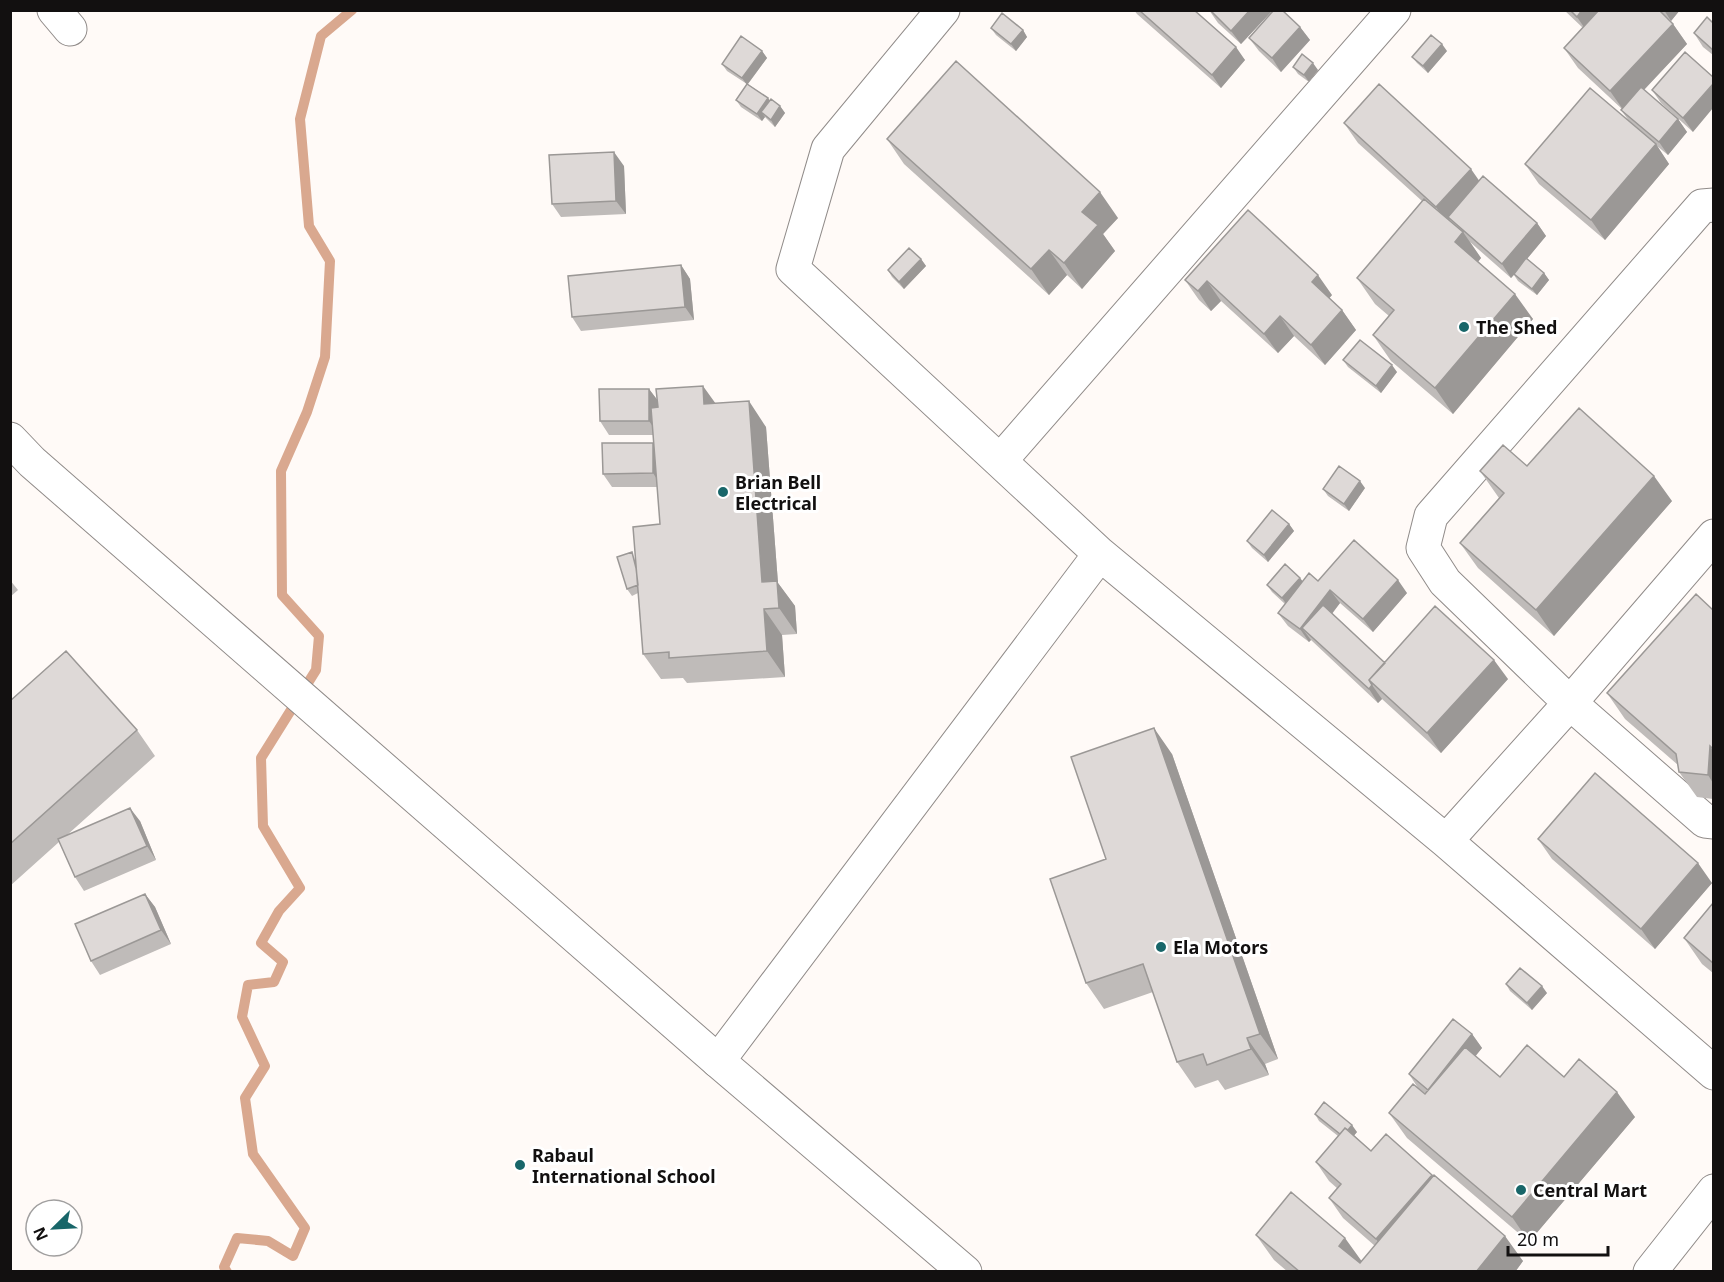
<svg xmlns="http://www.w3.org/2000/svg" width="1724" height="1282" font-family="'Noto Sans',sans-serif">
  <rect width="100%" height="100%" fill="#fffaf7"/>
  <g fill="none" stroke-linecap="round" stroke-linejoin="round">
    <path stroke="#d9a88f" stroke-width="10" d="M227,1272L224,1267L237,1238L268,1241L293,1256L305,1228L253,1154L245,1098L265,1066L242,1017L248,985L274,982L283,962L261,943L279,911L300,888L263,826L261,758L316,670L319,636L282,595L281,471L307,412L325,357L330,261L309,226L300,119L321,36L352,10"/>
    <defs>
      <path id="minor" d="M54,10L70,29
        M1714,205L1702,206L1431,516L1423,548L1445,582L1570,703L1705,821L1714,822
        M1000,461L1394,10
        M1100,554L1446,841L1714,1073
        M1446,841L1570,703L1714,536
        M718,1061L1100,554L793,269L828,149L943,10
        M1650,1272L1714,1191"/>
      <path id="major" d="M10,439L32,462L718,1061L965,1272"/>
    </defs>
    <use href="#minor" stroke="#908b89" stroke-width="35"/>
    <use href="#major" stroke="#908b89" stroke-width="35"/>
    <use href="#minor" stroke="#fff" stroke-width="33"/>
    <use href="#major" stroke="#fff" stroke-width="33"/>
  </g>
  <path fill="#bfbbb9" d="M1134,10H1194L1245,60L1221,88L1137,14Z
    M1209,10L1272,11L1241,44L1218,23Z
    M1564,10H1659L1673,24L1687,44L1644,90L1678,119L1687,132L1668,155L1657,146L1669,164L1605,240L1539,184L1525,164L1629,121L1621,110L1622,109L1578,68L1564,48L1583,28Z
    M1659,10H1680L1671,21Z
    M1713,23V55L1703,47L1694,33Z
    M1300,27L1310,40L1281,72L1259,51L1249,38Z
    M991,28L1023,30L1027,37L1016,51L996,35Z
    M762,51L767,58L748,84L768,98L770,101L780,106L785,113L775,127L765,117L762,121L741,107L736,100L747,84L727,71L722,64Z
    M1447,51L1428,73L1417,63L1412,57Z
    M1685,52L1693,132L1661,103L1652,90Z
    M1293,67L1318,70L1309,82L1298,74Z
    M1344,123L1479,181L1537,223L1546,236L1527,259L1544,273L1549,280L1537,295L1518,281L1514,275L1511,278L1470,242L1481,258L1478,262L1533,319L1453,414L1391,361L1373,335L1389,316L1375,304L1357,278L1422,201L1358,143Z
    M887,139L1118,218L1103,234L1115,251L1082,289L1067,275L1049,295L904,164Z
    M624,166L626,214L561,217L552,204Z
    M921,259L926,266L904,289L892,277L888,270Z
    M681,265L690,279L694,320L581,331L572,317Z
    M1185,280L1332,295L1329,298L1342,310L1356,330L1325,365L1294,336L1278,353L1221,301L1211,311L1199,300Z
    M1343,360L1397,372L1381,393L1348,367Z
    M649,389L657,400L715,403L766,427L778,583L795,606L797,634L782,635L785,677L687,683L683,678L661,679L643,654L638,593L632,596L627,589L636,559L660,524L657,487H612L603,474L654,446L653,435H609L600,421Z
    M1527,466L1672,501L1554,636L1478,568L1460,543L1499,498L1480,471Z
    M1365,488L1349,511L1328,496L1323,489Z
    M1289,524L1294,531L1268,562L1252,548L1247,541Z
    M10,580L18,590L10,597Z
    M1303,581H1318L1407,593L1373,632L1340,603L1332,614L1385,663L1508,679L1441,753L1382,699L1378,703L1311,640L1309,642L1288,626L1278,613L1285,604L1272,592L1267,585Z
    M1713,610V799L1697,797L1679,772L1678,765L1625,719L1607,693Z
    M10,701L137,730L155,756L66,836L140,821L156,860L84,891L75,877L59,842L10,886Z
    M1172,754L1278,1059L1265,1064L1269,1075L1225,1090L1218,1080L1195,1088L1177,1062L1153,992L1104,1009L1086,983L1106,859Z
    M1538,839L1712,883L1655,949L1552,859Z
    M145,894L155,907L171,944L100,975L91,961Z
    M1713,903V973L1702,964L1684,938Z
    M1506,984L1547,993L1532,1010L1510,991Z
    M1472,1034L1482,1048L1475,1056L1500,1077H1564L1635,1117L1529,1242L1407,1138L1389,1113L1426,1094L1418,1088L1409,1074Z
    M1315,1114L1357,1132L1354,1135L1371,1151L1523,1261L1515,1272H1288L1274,1260L1256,1235L1362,1261L1375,1246L1343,1218L1329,1198L1338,1189L1329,1181L1316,1162L1338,1136L1319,1121Z"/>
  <path fill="#9b9896" d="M1250,10L1272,11L1241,44L1231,31Z
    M1582,10H1603L1586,30L1577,17Z
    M1664,10H1680L1671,21Z
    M1673,24L1687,44L1624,111L1610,91Z
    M1300,27L1310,40L1281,72L1272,58Z
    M1023,30L1027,37L1016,51L1011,44Z
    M1442,44L1447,51L1428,73L1423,66Z
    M1236,47L1245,60L1221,88L1212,75Z
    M762,51L767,58L747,85L742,78Z
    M1313,63L1318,70L1309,82L1304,75Z
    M1713,84V108L1693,132L1683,118Z
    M768,98L773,105L761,112L765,117L762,121L757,114Z
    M780,106L785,113L775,127L771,120Z
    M1678,119L1687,132L1668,155L1659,142Z
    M1656,144L1669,164L1605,240L1591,220Z
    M614,152L624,166L626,214L616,201Z
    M1471,169L1485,189L1448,217L1452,224L1449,227L1436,207Z
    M1100,192L1118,218L1103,234L1115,251L1082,289L1064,263L1082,212Z
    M1537,223L1546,236L1511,278L1502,264Z
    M1463,232L1481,258L1473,268L1455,242Z
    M1049,250L1067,275L1049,295L1031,269Z
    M921,259L926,266L904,289L899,282Z
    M681,265L690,279L694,320L685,307Z
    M1544,273L1549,280L1537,295L1532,289Z
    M1318,275L1332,295L1326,302L1312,282Z
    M1207,281L1221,301L1211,311L1198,291Z
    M1515,294L1533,319L1453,414L1435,388Z
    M1342,310L1356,330L1325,365L1311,345Z
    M1280,316L1294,336L1278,353L1264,334Z
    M1392,365L1397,372L1381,393L1376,386Z
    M703,386L721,411L704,404Z
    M649,389L659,402V435L649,421Z
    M749,401L766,427L778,583L795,606L797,634L779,608L762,582Z
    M653,443L662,457V487L653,473Z
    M1654,476L1672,501L1554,636L1536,610Z
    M1360,481L1365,488L1349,511L1344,504Z
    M1289,524L1294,531L1268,562L1264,555Z
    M1300,578L1305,584L1287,605L1282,598Z
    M1398,580L1407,593L1373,632L1363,619Z
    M1330,590L1340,603L1313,638L1302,628L1311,640L1309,642L1300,629Z
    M764,609L782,635L785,677L767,651Z
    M1494,660L1508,679L1441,753L1427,733Z
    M1372,685L1382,699L1378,703L1369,689Z
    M1154,728L1172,754L1278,1059L1260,1034Z
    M1710,746L1713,751V783L1708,775Z
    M130,808L140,821L156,860L147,846Z
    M1698,863L1712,883L1655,949L1641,929Z
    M145,894L155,907L171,944L161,930Z
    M1542,986L1547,993L1532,1010L1527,1003Z
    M1472,1034L1482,1048L1438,1103L1428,1090Z
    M1247,1038L1265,1064L1269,1075L1251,1049Z
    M1617,1092L1635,1117L1529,1242L1512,1217Z
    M1352,1125L1357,1132L1348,1143L1343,1137Z
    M1432,1175L1446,1194L1389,1259L1376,1239Z
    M1505,1236L1523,1261L1515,1272H1476Z
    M1345,1238L1363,1263L1357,1271L1339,1246Z"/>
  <path fill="#ded9d7" stroke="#9b9896" stroke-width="1.5" d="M1139,10H1194L1236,47L1212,75Z
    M1210,10H1250L1231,31Z
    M1274,10H1282L1300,27L1272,58L1249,38Z
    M1570,10H1582L1577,17Z
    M1599,10H1659L1673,24L1610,91L1564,48Z
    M1002,13L1023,30L1011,44L991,28Z
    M1707,17L1713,23V50L1694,33Z
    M1431,35L1442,44L1423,66L1412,57Z
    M741,36L762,51L742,78L722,64Z
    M1685,52L1713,77V84L1683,118L1652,90Z
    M1302,54L1313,63L1304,75L1293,67Z
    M956,61L1100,192L1082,212L1098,225L1064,263L1049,250L1031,269L887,139Z
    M747,84L768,98L757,114L736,100Z
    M1379,84L1471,169L1436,207L1344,123Z
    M1641,87L1678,119L1659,142L1621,110Z
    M1590,88L1656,144L1591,220L1525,164Z
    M771,99L780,106L771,120L761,112Z
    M614,152L616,201L552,204L549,155Z
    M1483,176L1537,223L1502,264L1448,217Z
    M1424,199L1463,232L1455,242L1515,294L1435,388L1373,335L1394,310L1357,278Z
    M1248,210L1318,275L1312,282L1342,310L1311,345L1280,316L1264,334L1207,281L1198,291L1185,280Z
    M909,248L921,259L899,282L888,270Z
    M1526,258L1544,273L1532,289L1514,274Z
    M681,265L685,307L572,317L568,276Z
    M1360,340L1392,365L1376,386L1343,360Z
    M703,386L704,404L749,401L762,582L777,581L779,608L764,609L767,651L669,658V652L643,654L633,527L660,524L651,408L658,407L656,389Z
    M599,389H649V421H600Z
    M1579,408L1654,476L1536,610L1460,543L1504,493L1480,471L1503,445L1527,466Z
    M602,443H653V473L603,474Z
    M1339,466L1360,481L1344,504L1323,489Z
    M1272,510L1289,524L1264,555L1247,541Z
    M1354,540L1398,580L1363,619L1330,590L1300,629L1278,613L1309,573L1318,581Z
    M632,552L636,568L638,585L627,589L617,557Z
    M1285,564L1300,578L1282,598L1267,585Z
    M1696,594L1713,610V749L1710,746L1708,775L1679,772L1676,754L1607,693Z
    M1323,605L1385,663L1369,680L1372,685L1369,689L1302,628Z
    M1435,606L1494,660L1427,733L1369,680Z
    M66,651L137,730L10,844V701Z
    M1154,728L1260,1034L1247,1038L1251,1049L1207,1065L1203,1054L1177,1062L1143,964L1086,983L1050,879L1106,859L1071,757Z
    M1595,773L1698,863L1641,929L1538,839Z
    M130,808L147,846L75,877L58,839Z
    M145,894L161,930L91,961L75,924Z
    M1713,903V963L1684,938Z
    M1520,968L1542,986L1527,1003L1506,984Z
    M1453,1019L1472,1034L1428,1090L1409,1074Z
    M1527,1045L1564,1077L1579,1059L1617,1092L1512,1217L1389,1113L1413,1084L1425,1094L1465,1047L1500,1077Z
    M1324,1102L1352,1125L1348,1130L1345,1128L1340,1134L1315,1114Z
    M1345,1128L1371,1151L1386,1134L1432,1175L1376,1239L1329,1198L1341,1184L1316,1162Z
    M1434,1175L1505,1236L1476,1272H1300L1256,1235L1291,1192L1345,1238L1339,1246L1360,1263Z"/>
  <g fill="#186669" stroke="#fff" stroke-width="2">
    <circle cx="1464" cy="327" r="6"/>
    <circle cx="723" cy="492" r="6"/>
    <circle cx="1161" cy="947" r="6"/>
    <circle cx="520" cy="1165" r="6"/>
    <circle cx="1521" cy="1190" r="6"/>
  </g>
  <g text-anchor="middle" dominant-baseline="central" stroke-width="6" stroke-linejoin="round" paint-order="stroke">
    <g font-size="18" font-weight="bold" fill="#121010" stroke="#fff" text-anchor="start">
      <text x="1476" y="327">The Shed</text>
      <text x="735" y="482">Brian Bell<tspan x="735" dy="21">Electrical</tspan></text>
      <text x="1173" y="947">Ela Motors</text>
      <text x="532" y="1155">Rabaul<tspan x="532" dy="21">International School</tspan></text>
      <text x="1533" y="1190">Central Mart</text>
    </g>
  </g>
  <rect width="1724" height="1282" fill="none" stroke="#121010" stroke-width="24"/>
  <g transform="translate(54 1228) rotate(246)"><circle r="28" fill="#ffffff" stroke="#a09f9f" stroke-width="1.5"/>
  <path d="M0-4.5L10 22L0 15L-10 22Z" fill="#186669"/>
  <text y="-9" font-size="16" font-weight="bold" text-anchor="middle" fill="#121010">N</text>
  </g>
  <path d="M1508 1246v9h100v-9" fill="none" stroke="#121010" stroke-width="3"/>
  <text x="1517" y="1246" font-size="18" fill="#121010" stroke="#ffffff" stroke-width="4.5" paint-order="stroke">20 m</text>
</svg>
